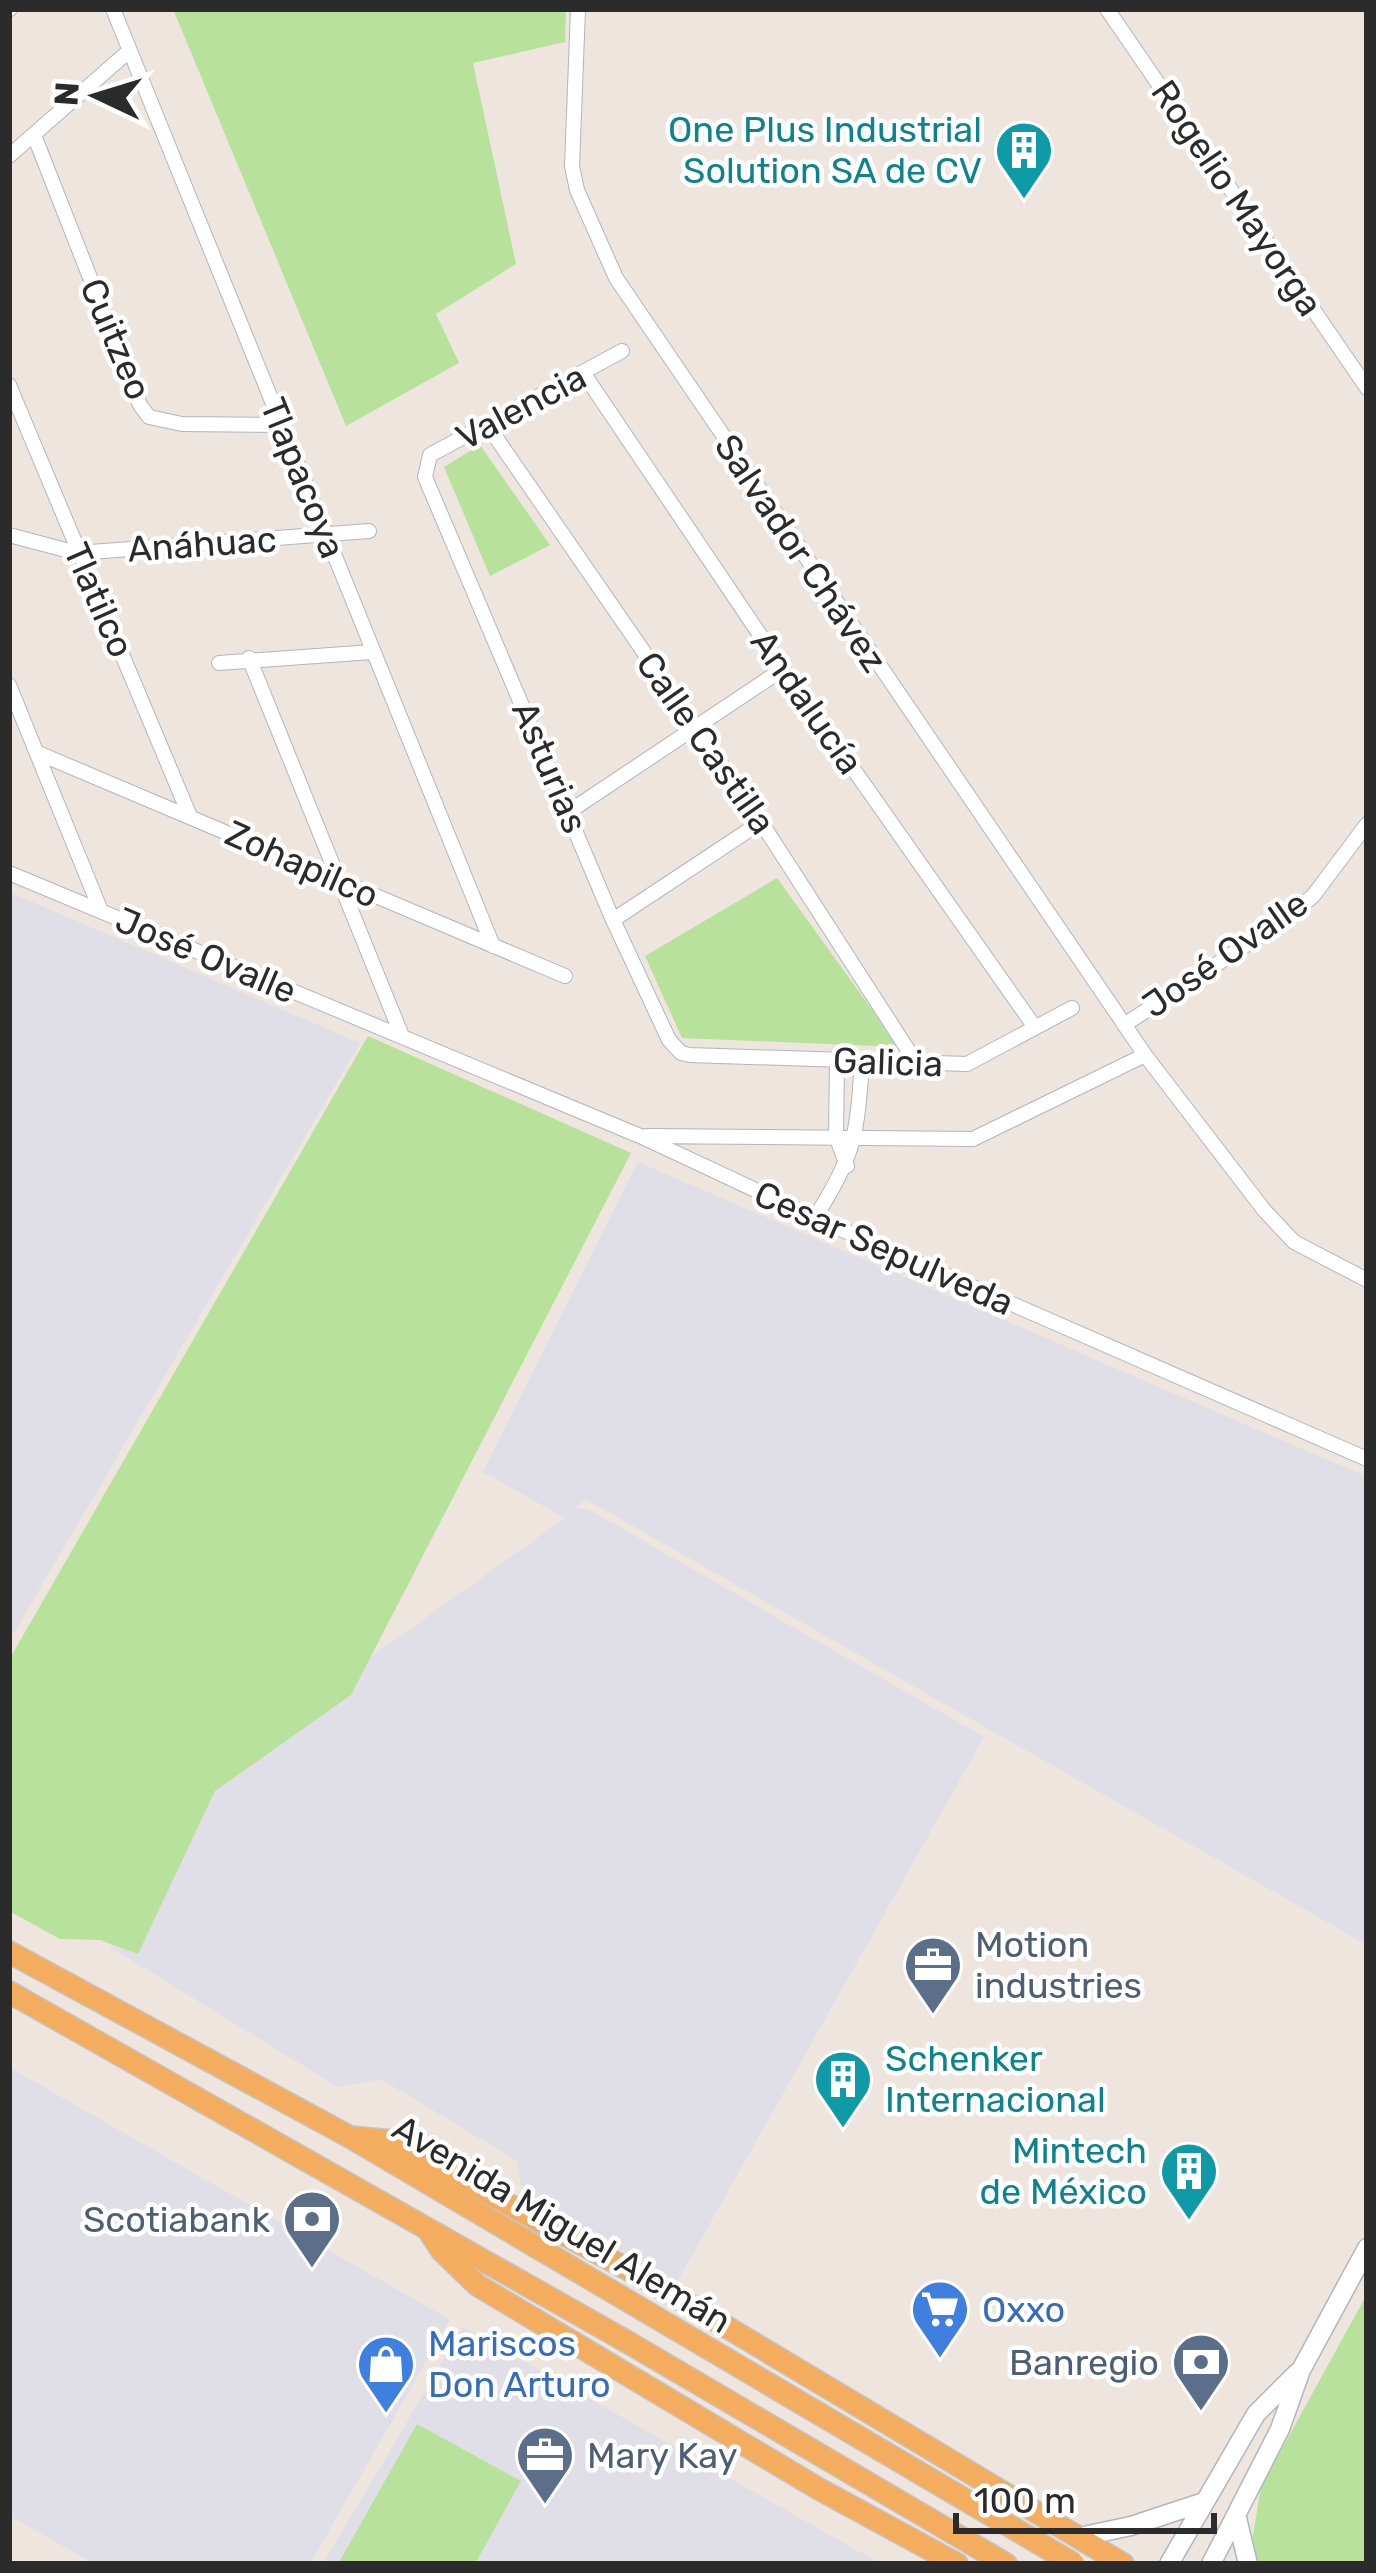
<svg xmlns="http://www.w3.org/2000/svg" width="1376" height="2573" font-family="Rubik,sans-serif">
  <rect width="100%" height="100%" fill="#ede5de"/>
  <path fill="#e0dee6" d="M9,892L360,1043L9,1641Z
    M638,1162L1367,1477V1945L586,1499L575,1508L588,1509L984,1737L677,2282L523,2194L516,2160L381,2079L338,2087L110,1947L199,1780L565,1518L483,1472Z
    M9,2067L450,2320L310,2564H96L9,2516Z
    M463,2327L881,2564H323Z"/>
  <path fill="#b8e29c" d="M173,9H566L565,42L473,63L516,264L436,314L459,363L346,426Z
    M480,445L550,545L490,576L444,467Z
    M777,878L899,1047L682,1038L645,956Z
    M368,1036L631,1153L351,1695L215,1791L138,1954L100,1940L60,1939L9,1911V1660Z
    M1367,2294V2564H1255L1251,2548L1261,2487Z
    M417,2424L521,2481L475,2564H338Z"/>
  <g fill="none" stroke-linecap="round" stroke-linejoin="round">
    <defs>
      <path id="minor" d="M9,9H10
        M113,9L493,946
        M578,9L572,166L577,190L616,278L1145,1055L1264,1210L1294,1242L1367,1280
        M1107,9L1367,388
        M34,135L140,405L149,417L182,424L282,425
        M9,156L129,51
        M622,351L430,455L425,477L613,920L669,1040L681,1053L690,1055L967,1064L1072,1008
        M584,374L783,669L1034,1026
        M9,385L189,814
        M488,426L761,822L917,1064
        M9,535L77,553L369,531
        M249,658L402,1036
        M219,663L372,652
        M9,685L101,911
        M38,753L565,976
        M570,811L783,669
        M9,873L640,1136L815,1218L1367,1459
        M613,920L761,822
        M1124,1025L1281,922L1313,896L1367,824
        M837,1061L836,1136L847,1166
        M646,1136L973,1139L1145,1055
        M815,1218C855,1153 857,1137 862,1061"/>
      <path id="secondary" d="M1237,2518L1248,2564
        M1079,2537L1131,2526L1204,2502
        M1169,2564L1256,2414L1297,2373
        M1211,2564L1280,2429L1301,2370L1367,2248"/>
      <path id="trunk" d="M9,1952L350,2137L645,2311
        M9,1992L624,2340L1006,2564
        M350,2137L392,2141L653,2283L1123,2564
        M430,2233L442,2251L477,2285L819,2489L957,2564"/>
    </defs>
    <use href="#minor" stroke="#b1b5bf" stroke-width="16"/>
    <use href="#secondary" stroke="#b1b5bf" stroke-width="21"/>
    <use href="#trunk" stroke="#c4c4c4" stroke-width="24"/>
    <use href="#minor" stroke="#fff" stroke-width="14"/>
    <use href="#secondary" stroke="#fff" stroke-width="18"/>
    <use href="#trunk" stroke="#f4ad5e" stroke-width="21"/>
    <defs>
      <path id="trunk-bridge" d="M645,2311L1074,2564"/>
    </defs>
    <use href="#trunk-bridge" stroke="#c4c4c4" stroke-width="24" stroke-linecap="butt"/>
    <use href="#trunk-bridge" stroke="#f4ad5e" stroke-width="21"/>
  </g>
  <defs>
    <symbol id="building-pin" viewBox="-11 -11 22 30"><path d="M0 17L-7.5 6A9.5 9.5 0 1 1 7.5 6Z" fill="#0f9aa8" stroke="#fff"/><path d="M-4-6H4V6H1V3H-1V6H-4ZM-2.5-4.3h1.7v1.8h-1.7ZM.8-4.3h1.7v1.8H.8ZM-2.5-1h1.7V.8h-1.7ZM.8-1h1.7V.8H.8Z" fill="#fff"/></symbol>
    <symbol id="office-pin" viewBox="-11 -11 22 30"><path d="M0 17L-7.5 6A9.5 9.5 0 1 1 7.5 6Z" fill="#5c6f8a" stroke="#fff"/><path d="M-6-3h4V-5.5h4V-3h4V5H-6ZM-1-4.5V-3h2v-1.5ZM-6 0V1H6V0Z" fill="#fff"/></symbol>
    <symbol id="bank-pin" viewBox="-11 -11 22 30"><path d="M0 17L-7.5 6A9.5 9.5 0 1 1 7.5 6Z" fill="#5c6f8a" stroke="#fff"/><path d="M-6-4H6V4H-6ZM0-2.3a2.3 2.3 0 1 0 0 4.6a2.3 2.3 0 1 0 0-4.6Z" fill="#fff"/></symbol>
    <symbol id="supermarket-pin" viewBox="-11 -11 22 30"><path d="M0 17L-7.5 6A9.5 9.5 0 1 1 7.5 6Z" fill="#3f7fe0" stroke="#fff"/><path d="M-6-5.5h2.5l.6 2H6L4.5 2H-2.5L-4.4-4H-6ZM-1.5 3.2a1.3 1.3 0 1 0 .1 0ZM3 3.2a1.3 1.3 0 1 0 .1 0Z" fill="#fff"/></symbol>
    <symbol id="shop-pin" viewBox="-11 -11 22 30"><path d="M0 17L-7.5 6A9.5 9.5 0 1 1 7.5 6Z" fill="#3f7fe0" stroke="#fff"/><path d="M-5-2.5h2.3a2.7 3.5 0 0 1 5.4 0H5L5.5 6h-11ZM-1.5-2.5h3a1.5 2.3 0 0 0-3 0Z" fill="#fff"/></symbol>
  </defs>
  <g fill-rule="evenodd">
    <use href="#building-pin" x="991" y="117" width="66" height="90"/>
    <use href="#office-pin" x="900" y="1932" width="66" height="90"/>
    <use href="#building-pin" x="810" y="2046" width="66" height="90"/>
    <use href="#building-pin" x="1156" y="2138" width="66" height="90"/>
    <use href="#bank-pin" x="279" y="2186" width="66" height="90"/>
    <use href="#supermarket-pin" x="907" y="2276" width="66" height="90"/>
    <use href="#bank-pin" x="1168" y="2329" width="66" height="90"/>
    <use href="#shop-pin" x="353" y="2331" width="66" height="90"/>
    <use href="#office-pin" x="512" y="2422" width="66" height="90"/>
  </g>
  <g text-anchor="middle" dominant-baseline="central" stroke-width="9" stroke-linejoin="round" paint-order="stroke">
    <g font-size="36" fill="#0d838f" stroke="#fff" text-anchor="end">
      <text x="982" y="129">One Plus Industrial<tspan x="982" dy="41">Solution SA de CV</tspan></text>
      <text x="885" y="2058" text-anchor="start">Schenker<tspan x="885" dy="41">Internacional</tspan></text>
      <text x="1147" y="2150">Mintech<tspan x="1147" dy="41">de México</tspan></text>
    </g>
    <g font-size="36" fill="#2b2b2b" stroke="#fff">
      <text transform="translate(1237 198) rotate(56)">Rogelio Mayorga</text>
      <text transform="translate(116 339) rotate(67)">Cuitzeo</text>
      <text transform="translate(521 407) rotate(-28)">Valencia</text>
      <text transform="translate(303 478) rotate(68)">Tlapacoya</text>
      <text transform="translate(202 544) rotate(-4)">Anáhuac</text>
      <text transform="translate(801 553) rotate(56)">Salvador Chávez</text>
      <text transform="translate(99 600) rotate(66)">Tlatilco</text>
      <text transform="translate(807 702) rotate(55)">Andalucía</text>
      <text transform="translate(706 743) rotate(55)">Calle Castilla</text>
      <text transform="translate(550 767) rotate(67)">Asturias</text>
      <text transform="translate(302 864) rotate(24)">Zohapilco</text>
      <text transform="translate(1225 954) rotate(-35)">José Ovalle</text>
      <text transform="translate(206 955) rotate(23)">José Ovalle</text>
      <text transform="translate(888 1062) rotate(2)">Galicia</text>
      <text transform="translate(884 1248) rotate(24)">Cesar Sepulveda</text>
      <text transform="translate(562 2224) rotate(31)">Avenida Miguel Alemán</text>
    </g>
    <g font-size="36" fill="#4e5e75" stroke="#fff" text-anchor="start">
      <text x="975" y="1944">Motion<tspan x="975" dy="41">industries</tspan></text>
      <text x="270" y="2219" text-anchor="end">Scotiabank</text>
      <text x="1159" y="2362" text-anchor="end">Banregio</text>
      <text x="587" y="2455">Mary Kay</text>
    </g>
    <g font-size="36" fill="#366cbe" stroke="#fff" text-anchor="start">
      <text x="982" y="2309">Oxxo</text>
      <text x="428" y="2343">Mariscos<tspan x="428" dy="41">Don Arturo</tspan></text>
    </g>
  </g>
  <rect width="1376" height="2573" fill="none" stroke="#2b2b2b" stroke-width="24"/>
  <g transform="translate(96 96) rotate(274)" stroke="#ffffff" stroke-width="9" paint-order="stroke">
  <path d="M0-9L21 45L0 30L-21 45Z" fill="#2b2b2b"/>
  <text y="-18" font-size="33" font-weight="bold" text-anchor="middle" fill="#2b2b2b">N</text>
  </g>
  <path d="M956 2513v18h258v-18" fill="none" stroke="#2b2b2b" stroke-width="6"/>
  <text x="974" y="2513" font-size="36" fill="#2b2b2b" stroke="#ffffff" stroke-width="9" paint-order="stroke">100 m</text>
</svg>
